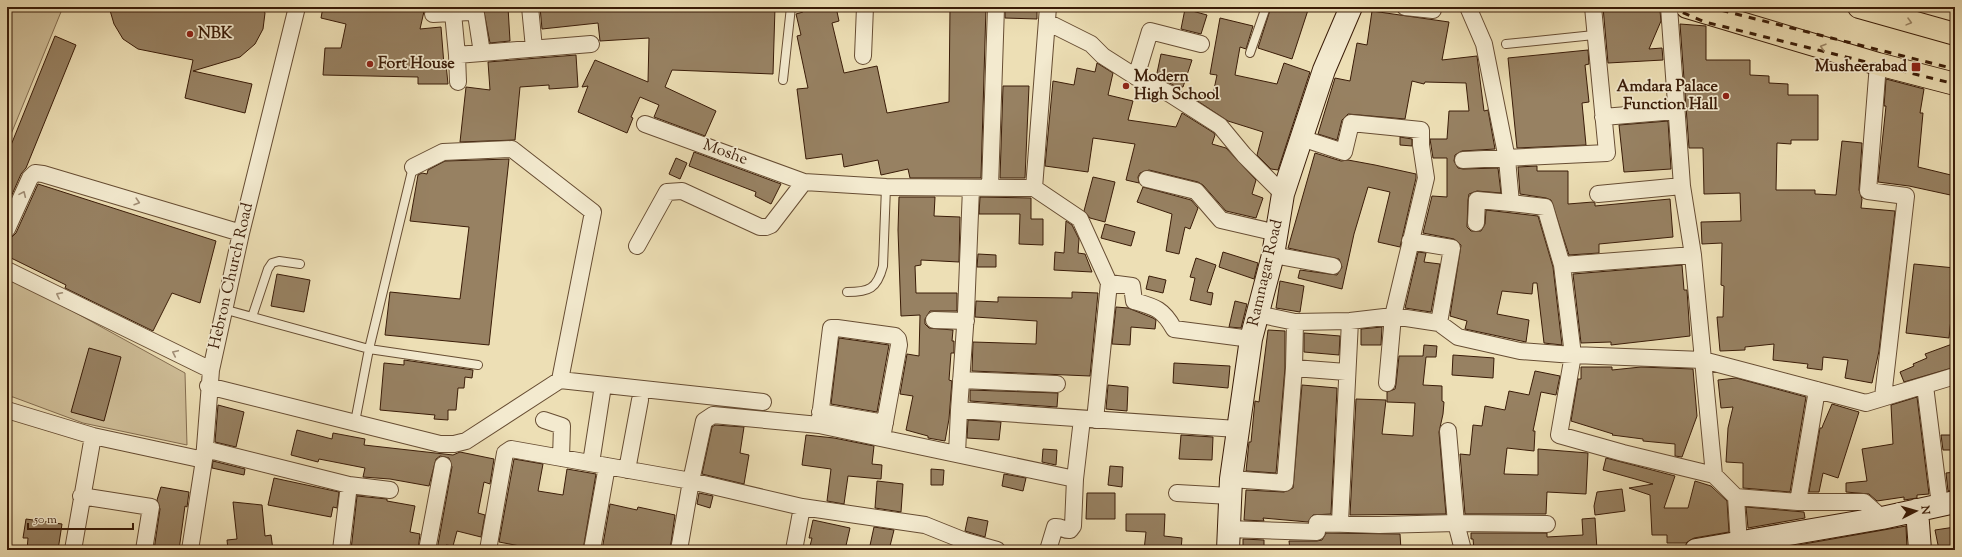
<svg xmlns="http://www.w3.org/2000/svg" width="1962" height="557" font-family="'Sorts Mill Goudy',serif">
  <rect width="100%" height="100%" fill="#eddfb5"/>
  <filter id="stains"><feTurbulence type="fractalNoise" baseFrequency=".005" numOctaves="4"/><feColorMatrix values="0 0 0 0 .2 0 0 0 0 .09 0 0 0 0 .02 0 0 0 .5 -.17"/></filter>
  <radialGradient id="worn" r=".72"><stop offset=".6" stop-color="#630" stop-opacity="0"/><stop offset="1" stop-color="#630" stop-opacity=".3"/></radialGradient>
  <path fill="#cfbe98" stroke="#846d50" d="M7,7H63L7,144Z
    M7,275L185,373L187,445L83,423L13,397H7Z"/>
  <path fill="#978162" stroke="#3a1c08" d="M109,7H262L265,13L263,29L255,44L240,57L193,71L252,84L245,113L185,98L193,60L138,49L123,39L114,24Z
    M323,7H425L420,29L441,27L444,65L446,64L448,84H418V77L323,75L325,48H341L346,24L321,18Z
    M483,7H508L510,41L490,43Z
    M540,7H775L773,74L672,70L665,87L716,111L705,136L654,117L659,105L640,97L631,117L633,118L627,133L578,112L588,86L582,87L595,60L648,82L649,38L600,41L598,23L542,29Z
    M802,7H836L839,21L832,23L844,73L877,66L887,113L949,102L950,7H986L981,178H910L908,169L881,175L878,160L844,167L842,154L806,159L797,89L808,88L797,36L801,35L796,14L803,12Z
    M1005,7H1037V19L1005,18Z
    M1271,7H1309L1292,59L1258,48Z
    M1603,7H1651L1660,11L1661,21L1649,49L1662,48L1663,60L1608,63Z
    M1185,9L1207,15L1201,34L1181,29Z
    M1372,11L1449,22L1442,60L1477,56L1484,111L1488,110L1495,149L1462,151L1455,155L1454,161L1458,168L1463,169L1498,168L1501,193L1477,191L1469,194L1468,200L1467,227L1471,231H1481L1485,224L1486,210L1538,216L1553,267L1562,345L1544,343L1537,283H1533L1532,294L1502,291L1497,314L1529,320L1526,342L1465,329L1467,321L1450,316L1461,245L1454,239L1423,233L1432,196L1447,197V158H1433L1430,139H1447L1449,111H1469L1466,83L1425,82L1424,84L1412,81L1405,119L1348,114L1342,120L1337,140L1318,134L1335,78L1350,81L1357,43L1367,45Z
    M1220,18L1253,26L1246,49L1240,47L1235,75L1277,84L1284,63L1310,72L1278,170L1271,169L1257,155L1263,132L1228,121L1190,96L1192,91L1212,99L1217,75L1210,74Z
    M1680,24L1706,26V60H1750V75L1769,76V83L1788,84V95H1818V140H1791V144L1777,143L1776,190H1815V194L1836,195L1842,141L1862,143L1859,190L1862,199L1861,208L1895,211L1879,351L1872,383L1845,378L1848,360L1823,357L1822,370L1807,368L1808,364L1773,360L1774,344L1745,347V350L1720,351L1717,317H1723L1724,286L1721,285L1722,243L1702,244L1701,222L1741,221L1740,193L1704,194L1703,148H1689Z
    M55,36L76,45L26,168L21,174L7,206V155Z
    M1588,50L1589,64L1585,65L1589,102L1582,103L1586,145L1517,148L1508,58Z
    M1161,54L1192,60L1183,87L1175,86L1158,77L1157,73Z
    M576,55L578,87L549,89V85L520,87L515,140L460,142L466,87L490,90L488,62Z
    M1097,63L1113,73L1108,95L1133,101L1128,120L1176,127L1182,113L1214,133L1215,135L1212,144L1226,148L1256,180L1252,194L1263,198L1256,218L1226,211L1203,185L1198,182L1149,170L1140,173L1138,177L1139,183L1126,180L1135,144L1093,138L1088,172L1045,166L1053,81L1074,85L1077,68L1095,72Z
    M1886,79L1924,89L1920,113H1923L1918,167L1955,176V196L1909,186L1878,182L1886,106H1884Z
    M1003,86H1029L1025,178H1000Z
    M1668,121L1671,169L1624,172L1619,125Z
    M1400,137L1412,139V146L1400,145Z
    M694,152L781,184L771,204L755,196L756,192L689,166Z
    M1315,153L1341,161L1348,160L1375,165L1416,174V178L1400,247L1378,242L1390,192L1368,187L1354,234L1342,289L1298,278L1300,270L1337,275L1342,267L1339,259L1288,248Z
    M676,158L687,163L680,179L669,174Z
    M509,159L489,345L385,335L390,292L460,299L469,227L410,221L418,175L422,173L427,174L428,170L445,161Z
    M1537,166V171H1568V204L1593,202L1595,203V206L1670,199L1673,237L1599,244V253L1569,255L1551,200L1546,198L1520,194L1518,167Z
    M1093,177L1115,182L1105,222L1090,218L1084,211Z
    M38,184L216,241L200,303L172,293L153,331L65,288L66,285L7,256V238L12,237L16,233Z
    M1143,187L1191,200L1198,208L1190,229L1185,227L1179,254L1166,251L1172,214L1137,202Z
    M899,197H935L934,216L960,217L959,262L921,260V265L915,266L916,293H957V311H930L925,319V324L929,328L953,330L952,341H954V353H951L949,380L952,381L949,419L945,441L928,438V436L906,430L913,396L900,394L907,354L919,356L920,315L901,316L898,230Z
    M980,197L1031,198V219H1043V245L1019,244L1020,214H979Z
    M1066,221L1072,225L1079,239L1078,253L1085,254L1092,272L1054,270L1055,252L1064,253Z
    M1105,224L1135,232L1131,246L1101,238Z
    M1223,252L1258,263L1254,279L1219,267Z
    M1418,252L1426,253L1424,262L1440,264L1431,312L1405,308Z
    M978,254L996,255V267H977Z
    M1196,258L1216,265L1207,292L1213,293L1211,305L1190,300L1195,278L1190,277Z
    M1914,264L1955,268V301L1953,300L1949,338L1906,333Z
    M1682,265L1684,290H1687L1690,336L1611,345V342L1581,343L1573,274Z
    M277,274L310,280L304,312L271,306Z
    M1149,276L1166,280L1163,293L1146,289Z
    M1280,281L1304,286L1300,312L1276,308Z
    M1072,292L1098,293L1090,376L972,371L973,342L1036,344L1037,321L975,317L976,301L998,302V297L1072,298Z
    M1235,301L1247,304L1241,328L1229,327Z
    M1116,307L1128,308L1153,318L1156,320L1155,329L1131,327L1130,345L1112,344Z
    M1382,327L1381,345H1361V329Z
    M1268,330L1285,331V368L1276,473L1246,471L1249,442H1251L1255,401L1259,402Z
    M1304,333L1340,336L1339,355L1304,352Z
    M839,338L889,345L877,412L831,404Z
    M1955,343V367L1904,382L1900,372L1914,366L1913,364L1927,358L1925,354Z
    M1424,345L1437,346L1436,357H1426L1423,385L1442,386V401L1444,402L1443,414L1439,432L1446,514L1350,515L1356,399L1386,400L1382,434L1413,436L1415,403L1387,402V392L1395,389L1396,384L1399,356H1423Z
    M89,348L121,357L104,421L71,412Z
    M1453,355L1494,358L1493,378L1452,375Z
    M404,360L473,370L472,378L465,377L464,388H458L456,410H448V420L434,419L435,415L380,410L384,363L404,365Z
    M1174,363L1230,366L1228,388L1173,383Z
    M1581,367H1612V370L1641,367L1693,369L1697,416L1682,457L1675,456V444L1643,441V439L1612,435L1613,434L1571,421L1578,379H1581Z
    M1535,371L1560,376L1556,395L1541,392L1533,431H1535L1534,451L1507,448L1504,474L1538,475V449L1588,453L1586,494L1547,492L1546,514H1465L1460,454L1470,455L1473,425L1482,426L1485,406L1505,410L1509,391L1529,395Z
    M1736,378L1806,397L1790,492L1743,488V463L1726,462L1728,428L1733,407L1721,408L1718,380Z
    M1108,385L1128,387L1127,411L1106,409Z
    M1302,385L1337,388L1331,514L1313,515L1308,522L1263,518L1264,521L1244,520L1246,490L1284,492L1293,488Z
    M970,390L1058,393L1057,407L970,401Z
    M1917,397L1929,494L1917,495V498L1904,500V497L1877,501L1869,494L1846,492V483L1867,481L1862,449L1893,444L1891,405Z
    M1832,404L1859,412L1838,478L1823,473L1819,492H1809L1820,428H1822L1823,425Z
    M218,405L244,412L236,447L215,442Z
    M968,420L1001,422L999,440L967,438Z
    M715,425L744,427L740,453L749,455L744,484L702,474L712,427Z
    M297,430L332,439L333,433L365,439L364,445L453,455L460,452L494,459L490,484L484,482L478,513L485,515L481,537L457,531L453,546L446,545L445,550H437L452,467L449,458L440,456L436,459L429,486L390,479L363,477L365,468L319,459L318,462L291,455Z
    M806,435L834,438L874,446L872,464L882,465L881,479L848,476L844,504L827,501L831,469L802,465Z
    M1181,435L1213,437L1212,460L1179,459Z
    M1941,435H1955V450H1943Z
    M1043,449L1057,450L1056,465L1042,462Z
    M1606,458L1675,476L1664,508H1688L1695,481L1711,486L1727,501L1729,532L1694,538L1686,543H1667V535H1652L1650,495L1629,488L1653,484L1603,470Z
    M514,459L543,464L538,491L563,495L567,469L596,474L583,550H525V547L499,542Z
    M213,461L245,469L244,475L212,468Z
    M1110,466L1123,467L1122,487L1108,485Z
    M931,469L944,470L943,485H931Z
    M1955,472V490L1948,491L1946,473Z
    M1004,474L1026,478L1023,491L1002,486Z
    M274,478L339,492L337,508L333,507L331,517L268,505Z
    M877,481L903,484L901,512L875,508Z
    M161,487L189,492L187,507L185,506L179,550H154L160,509L157,500Z
    M1622,489L1625,511L1595,515L1594,506L1597,492Z
    M699,493L713,496L710,508L697,504Z
    M1087,493H1115V519H1086Z
    M357,496L387,499V501L415,506L410,532L420,534L418,550H404L380,546V550H351Z
    M233,502L262,505L265,536L271,535L273,550H228L227,540L237,539Z
    M610,504L637,510L638,507L675,515L670,550H602Z
    M1746,507L1804,512L1805,518L1748,528Z
    M1126,514H1165L1164,536L1182,538L1181,550H1144L1146,532L1126,531Z
    M968,517L988,521L985,537L965,531Z
    M1595,518L1597,550H1474L1473,539H1471V533H1547V537L1583,535L1582,519Z
    M26,519L62,524L58,550H27L28,538H23Z
    M813,520L850,528L845,550H809L812,538H809Z
    M1906,526L1907,550H1886L1885,548L1858,550H1770Z
    M874,527L894,530L889,550H869Z
    M1955,527V550H1939L1935,530Z
    M1326,533L1400,534L1401,550H1290L1289,541H1317L1322,540Z
    M1243,539L1264,540V550H1243Z"/>
  <g fill="none" stroke-linecap="round" stroke-linejoin="round">
    <defs>
      <path id="lane" d="M1506,44L1594,35
        M1250,53L1266,7
        M783,80L791,7
        M847,292C869,292 877,289 883,266L886,187
        M223,309L369,349L478,365
        M252,317L268,269L272,263L279,261L300,264
        M355,422L369,349L413,167"/>
      <path id="street" d="M530,7L534,48
        M1405,7L1433,10
        M1468,7L1484,44L1507,159L1511,203L1545,207L1562,265L1573,355L1559,435L1623,453L1714,475L1736,497L1798,502H1864L1882,518
        M1669,7L1682,186L1693,255L1714,475
        M453,13L457,55
        M433,14L470,12L476,14L482,53
        M1047,22L1091,44L1103,56L1136,77L1170,94L1220,126L1244,155L1283,194
        M863,56L865,7
        M1878,64L1868,191L1906,196L1883,397
        M1136,77L1150,31L1201,44
        M458,82L457,55L591,44
        M1603,117L1676,111
        M645,124L804,182
        M1301,138L1344,152L1351,123L1421,130V145L1426,178L1393,316L1387,383
        M1463,160L1607,153L1593,7
        M413,167L443,152L512,149L593,212L560,380
        M1147,179L1196,191L1221,220L1277,233
        M990,187L996,7
        M971,188L966,313L959,410L1237,429
        M1034,188L1080,219L1109,283L1132,286L1134,301C1155,307 1163,309 1174,329L1251,339
        M1598,194L1682,186
        M1476,223L1477,200L1511,203
        M7,229L30,178L35,173L43,174L241,233
        M1410,241L1452,248L1439,323
        M637,246L667,192L682,191L760,227H766L771,225L804,182L886,187L1034,188L1048,7
        M1273,255L1333,266
        M1562,265L1693,255
        M7,270L211,370
        M1257,314L1295,322L1350,321L1393,316L1439,323L1458,337L1520,351L1573,355L1703,360L1866,403L1955,376
        M934,320L966,321
        M1294,368L1346,372
        M961,380L1057,384
        M208,386L440,444H454L466,441L560,380L763,402
        M1925,386L1940,505
        M7,410L93,436L204,460
        M820,412L885,423
        M544,420L562,426L561,458
        M1095,420L1109,283
        M819,425L831,328H837L895,336L898,339L899,345L882,438
        M1448,431L1456,523L1463,550
        M205,449L349,485L390,490
        M957,454L959,410
        M591,463L602,392
        M627,470L640,400
        M1231,479L1285,483L1294,368L1295,322
        M1177,493L1230,496
        M81,496L151,507L144,550
        M1736,497L1739,544
        M1798,502L1817,390
        M1340,522L1350,321
        M1227,529L1317,532V523L1379,525L1456,523L1547,524
        M73,550L93,436
        M190,550L204,460L211,370L241,233L297,7
        M341,550L349,485
        M427,550L443,465
        M488,550L505,453L511,449L691,481L802,507L925,525L965,541L997,550
        M592,550L607,466
        M679,550L691,481L704,421L713,415L819,425L1075,479
        M794,550L802,507
        M1048,550L1055,527C1061,526 1065,531 1070,530L1073,526L1075,479L1082,419"/>
      <path id="secondary" d="M1917,510L1920,550
        M1228,550L1231,479L1251,339L1273,255L1283,194L1324,70L1351,7
        M1696,550L1882,518L1955,502"/>
      <path id="primary" d="M1687,7L1878,64L1955,84
        M1859,7L1955,34"/>
    </defs>
    <use href="#lane" stroke="#674d33" stroke-width="10"/>
    <use href="#street" stroke="#674d33" stroke-width="18"/>
    <use href="#secondary" stroke="#3a1c08" stroke-width="24"/>
    <use href="#primary" stroke="#3a1c08" stroke-width="24"/>
    <use href="#lane" stroke="#f3eacf" stroke-width="8"/>
    <use href="#street" stroke="#f3eacf" stroke-width="16"/>
    <use href="#secondary" stroke="#f3eacf" stroke-width="22"/>
    <use href="#primary" stroke="#eddfb5" stroke-width="22"/>
    <path stroke="#3a1c08" stroke-width="3" stroke-dasharray="7 7" stroke-linecap="butt" d="M1670,7L1705,22L1955,84
      M1708,7L1955,69"/>
  </g>
  <defs><path id="oneway-chevron" d="M-2-3.5L2.5 0L-2 3.5" fill="none" stroke-width="1.6" stroke-linecap="round" stroke-linejoin="round"/></defs>
  <g stroke="#9c8767">
    <use href="#oneway-chevron" transform="translate(1909 22) rotate(15)"/>
    <use href="#oneway-chevron" transform="translate(1823 47) rotate(-164)"/>
  </g>
  <g stroke="#a08d75">
    <use href="#oneway-chevron" transform="translate(23 194) rotate(-66)"/>
    <use href="#oneway-chevron" transform="translate(137 202) rotate(17)"/>
    <use href="#oneway-chevron" transform="translate(59 295) rotate(-153)"/>
    <use href="#oneway-chevron" transform="translate(175 353) rotate(-155)"/>
  </g>
  <g fill="#8f2418" stroke="#f3eacf" stroke-width="1.5">
    <circle cx="190" cy="34" r="4"/>
    <circle cx="370" cy="64" r="4"/>
    <rect x="1911" y="62" width="10" height="10" rx="2"/>
    <circle cx="1126" cy="86" r="4"/>
    <circle cx="1726" cy="96" r="4"/>
  </g>
  <g text-anchor="middle" dominant-baseline="central" stroke-width="3.5" stroke-linejoin="round" paint-order="stroke">
    <g font-size="16" font-weight="bold" fill="#3a1c08" stroke="#f3eacf" text-anchor="start">
      <text x="198" y="34">NBK</text>
      <text x="378" y="64">Fort House</text>
      <text x="1907" y="67" text-anchor="end">Musheerabad</text>
      <text x="1134" y="77">Modern<tspan x="1134" dy="18">High School</tspan></text>
      <text x="1718" y="87" text-anchor="end">Amdara Palace<tspan x="1718" dy="18">Function Hall</tspan></text>
    </g>
    <g font-size="16" fill="#3a1c08" stroke="#f3eacf">
      <text transform="translate(725 153) rotate(20)">Moshe</text>
      <text transform="translate(1266 273) rotate(-77)">Ramnagar Road</text>
      <text transform="translate(232 276) rotate(-77)">Hebron Church Road</text>
    </g>
  </g>
  <rect width="1962" height="557" fill="none" stroke="#eddfb5" stroke-width="24"/>
  <rect x="8" y="8" width="1946" height="541" fill="none" stroke="#3a1c08" stroke-width="2"/>
  <rect x="12" y="12" width="1938" height="533" fill="none" stroke="#3a1c08"/>
  <g transform="translate(1916 511) rotate(84)" stroke="#f3eacf" stroke-width="3" paint-order="stroke">
  <path d="M0-3L7 15L0 10L-7 15Z" fill="#3a1c08"/>
  <text y="-6" font-size="11" font-weight="bold" text-anchor="middle" fill="#3a1c08">N</text>
  </g>
  <path d="M28 523v6h105v-6" fill="none" stroke="#3a1c08" stroke-width="2"/>
  <text x="34" y="523" font-size="12" fill="#3a1c08" stroke="#f3eacf" stroke-width="3" paint-order="stroke">50 m</text>
  <rect width="100%" height="100%" filter="url(#stains)"/>
  <rect width="100%" height="100%" fill="url(#worn)"/>
</svg>
